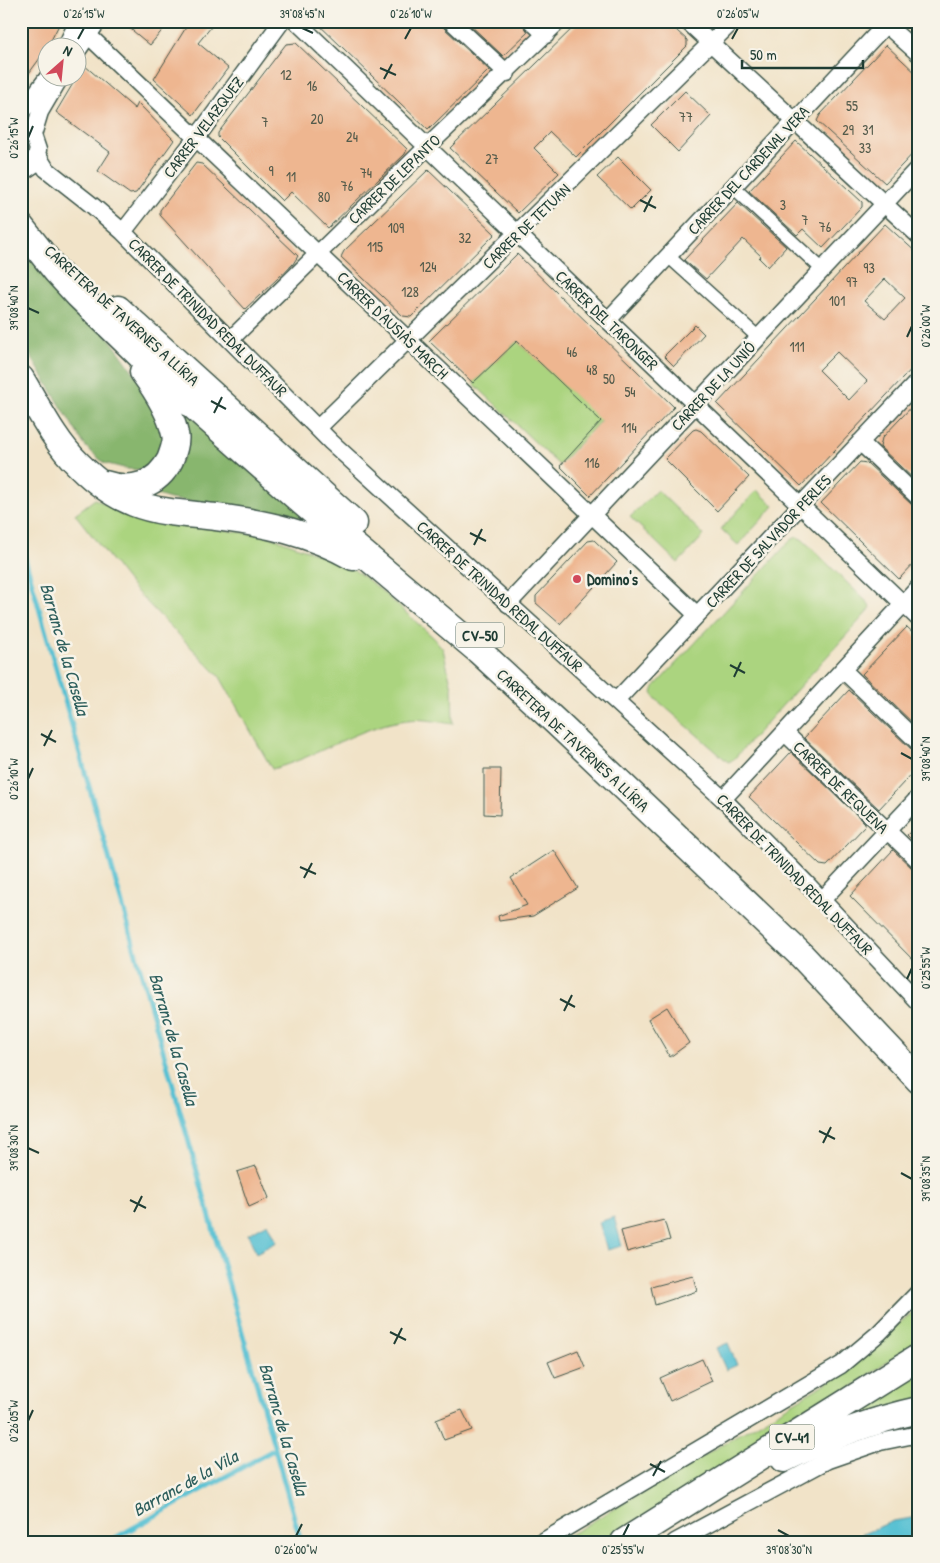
<svg xmlns="http://www.w3.org/2000/svg" width="940" height="1563" font-family="'Patrick Hand',sans-serif">
  <rect width="100%" height="100%" fill="#f7f3e8"/>
  <filter id="ink" filterUnits="userSpaceOnUse"><feTurbulence type="fractalNoise" baseFrequency=".02" numOctaves="2"/><feDisplacementMap in="SourceGraphic" scale="10" xChannelSelector="R" yChannelSelector="G"/><feConvolveMatrix kernelMatrix="1 2 1 2 8 2 1 2 1" color-interpolation-filters="sRGB"/></filter>
  <filter id="wash" filterUnits="userSpaceOnUse"><feTurbulence type="fractalNoise" baseFrequency=".0096" numOctaves="4" result="noise"/><feDisplacementMap in="SourceGraphic" scale="20" xChannelSelector="R" yChannelSelector="G"/><feGaussianBlur stdDeviation="1.12" result="paint"/><feColorMatrix in="noise" values="0 0 0 0 0 0 0 0 0 0 0 0 0 0 0 0 0 1.4 0 .05"/><feComposite in="paint" operator="in"/></filter>
  <g filter="url(#wash)">
    <rect width="100%" height="100%" fill="#f1e3c8"/>
    <path fill="#abd47f" stroke="#65885a" d="M517,341L601,420L559,465L473,383Z
      M657,490L704,535L678,563L630,517Z
      M757,490L774,506L738,545L721,529Z
      M95,499L134,518L269,536L347,565L375,585L434,638L443,649L452,688L453,724C439,722 421,718 407,720C358,726 319,757 272,769L220,677L134,589L75,514Z
      M797,537L803,540L869,604L870,609L733,760L728,762L656,699L652,693L654,687L791,540Z
      M919,1307V1340L777,1439L601,1542H558L833,1379Z
      M919,1368V1400L816,1434Z"/>
    <path fill="#88b66e" stroke="#547a51" d="M21,247L107,335L155,402L165,431L161,455L144,470L128,469L104,463L85,446L21,340Z
      M183,404L322,525L248,510L170,499L151,493C187,457 193,457 183,404Z"/>
    <path fill="#58c1d3" stroke="#3c7f84" d="M614,1217L622,1246L607,1250L599,1222Z
      M268,1223L277,1242L256,1253L248,1234Z
      M728,1343L737,1365L726,1370L716,1348Z
      M919,1517V1542H844L893,1521Z"/>
    <g fill="none" stroke-linecap="round" stroke-linejoin="round">
      <path stroke="#58c1d3" stroke-width="5" d="M21,544L301,1542
        M108,1542L275,1449"/>
    </g>
    <g id="blocks">
      <path fill="#eeb690" fill-rule="evenodd" d="M21,21H61L46,50L21,84Z
        M121,21H170L150,45Z
        M190,21H216L198,43L228,68L193,115L154,79Z
        M315,21H441L444,28L489,70L428,130Z
        M466,21H521L528,32L503,56Z
        M580,21H666L687,40V46L576,157L550,132L534,148L559,173L518,213L450,148Z
        M296,43L407,149L405,154L328,228L291,192L282,201L218,137V133L286,44Z
        M886,45L919,76V147L885,183L817,121L820,115Z
        M84,65L135,109L138,103L174,140L136,193L130,194L98,171L110,152L56,112Z
        M685,91L711,116L678,152L651,125Z
        M796,141L862,202V207L823,248L803,229L797,235L749,191Z
        M618,157L651,190L631,210L597,177Z
        M196,163L202,164L298,256L293,264L245,309L160,215V210Z
        M428,170L495,234L411,317L403,316L341,257L344,251Z
        M738,203L786,247L768,267L759,258L761,256L743,239L706,279L684,260Z
        M885,224L919,255V361L801,486L717,404ZM885,279L905,298L885,319L864,301ZM837,352L867,381L849,400L819,370Z
        M517,254L674,407L590,496L560,466L601,421L517,341L473,383L429,341Z
        M695,325L704,334L674,366L664,356Z
        M919,399V484L880,447L882,438Z
        M696,429L701,431L749,477L717,511L665,459L693,430Z
        M860,462L867,463L912,505L919,508V558L899,579L821,503Z
        M594,540L617,562L560,624L536,603V596L588,541Z
        M907,627L919,638V729L862,674Z
        M849,690L912,750L919,753V766L879,809L804,738Z
        M791,752L865,823V826L827,866L820,865L749,797Z
        M484,769H501L500,815L484,814Z
        M919,823V847L907,835Z
        M554,850L578,888L533,916L499,921L498,916L527,905L511,878Z
        M893,850L912,868L919,871V966L850,896Z
        M667,1007L689,1043L670,1057L648,1019Z
        M256,1166L269,1198L249,1207L237,1172Z
        M664,1220L670,1240L627,1252L621,1231Z
        M693,1276L697,1291L655,1305L651,1287Z
        M578,1350L585,1367L555,1378L548,1362Z
        M702,1359L712,1381L670,1401L660,1378Z
        M462,1410L472,1430L444,1440L436,1420Z"/>
    </g>
  </g>
  <g filter="url(#ink)">
    <use href="#blocks" fill-opacity="0" stroke="#3e564a" stroke-width="1"/>
    <g fill="none" stroke-linecap="round" stroke-linejoin="round">
      <defs>
        <path id="pedestrian" d="M733,187L823,270
          M668,256L759,338"/>
        <path id="minor" d="M296,21L919,619
          M451,21L507,73
          M531,21L546,35
          M687,21L919,236
          M882,21L919,54
          M88,35L697,615
          M65,48L78,21
          M78,50L98,21
          M21,113L48,77
          M21,128L33,135L38,150L33,165L21,173
          M33,135L40,112L60,78
          M38,156L46,169L93,206L123,232L331,442L723,799L805,882L919,1003
          M123,232L203,129L282,21
          M608,320L889,21
          M231,339L427,147L559,21
          M318,428L733,21
          M860,442L919,498
          M508,604L919,167
          M843,670L919,743
          M616,701L919,380
          M785,733L919,861
          M723,799L919,587
          M822,900L919,797
          M542,1542L841,1365L879,1333L919,1292
          M675,1542L828,1460L880,1442L919,1434"/>
        <path id="primary" d="M21,227L56,271L78,295L181,395L302,502L479,651L557,723L802,956L919,1080
          M118,309L354,523
          M21,379C38,407 54,441 78,464C94,480 113,495 134,503C159,513 189,514 216,517C264,523 311,533 353,557
          M105,484C132,493 157,485 170,460C173,452 177,441 175,434C170,411 157,391 143,372
          M784,1459C826,1438 873,1420 919,1410
          M624,1542L919,1357"/>
      </defs>
      <use href="#pedestrian" stroke="#3e564a" stroke-width="15"/>
      <use href="#minor" stroke="#3e564a" stroke-width="19"/>
      <use href="#primary" stroke="#3e564a" stroke-width="29"/>
      <use href="#pedestrian" stroke="#fff" stroke-width="12"/>
      <use href="#minor" stroke="#fff" stroke-width="16"/>
      <use href="#primary" stroke="#fff" stroke-width="26"/>
    </g>
  </g>
  <path fill="none" stroke="#1f3d34" stroke-width="2" d="M302,28L313,33M78,39L84,28M405,39L411,28M732,39L738,28M380,68L396,75M384,79L392,64M28,138L33,126M640,200L656,208M644,212L652,196M28,308L39,313M907,337L912,326M211,401L226,409M214,413L222,397M470,533L486,541M474,545L482,529M730,665L745,673M734,677L741,662M41,734L56,742M44,746L52,730M901,753L912,759M28,779L33,768M300,867L316,874M304,878L312,863M907,979L912,968M560,999L575,1007M564,1011L572,995M819,1131L835,1139M823,1143L831,1127M28,1148L39,1153M901,1173L912,1179M130,1200L146,1208M134,1212L142,1196M390,1332L406,1340M394,1344L402,1328M28,1421L33,1410M650,1464L665,1472M653,1476L661,1461M778,1530L789,1536M296,1536L302,1524M623,1536L629,1524"/>
  <circle fill="#d1495b" stroke="#f7f3e8" stroke-width="2" cx="577" cy="579" r="5"/>
  <g text-anchor="middle" dominant-baseline="central" stroke-width="5" stroke-linejoin="round" paint-order="stroke">
    <g font-size="14" fill="#535b4b">
      <text x="286" y="74">12</text>
      <text x="312" y="85">16</text>
      <text x="852" y="105">55</text>
      <text x="686" y="116">77</text>
      <text x="317" y="118">20</text>
      <text x="265" y="121">7</text>
      <text x="848" y="129">29</text>
      <text x="868" y="129">31</text>
      <text x="352" y="136">24</text>
      <text x="865" y="147">33</text>
      <text x="492" y="158">27</text>
      <text x="271" y="170">9</text>
      <text x="366" y="172">74</text>
      <text x="291" y="176">11</text>
      <text x="347" y="185">76</text>
      <text x="324" y="196">80</text>
      <text x="783" y="204">3</text>
      <text x="805" y="219">7</text>
      <text x="825" y="226">76</text>
      <text x="396" y="227">109</text>
      <text x="465" y="237">32</text>
      <text x="375" y="246">115</text>
      <text x="428" y="266">124</text>
      <text x="869" y="267">93</text>
      <text x="852" y="281">97</text>
      <text x="410" y="291">128</text>
      <text x="837" y="300">101</text>
      <text x="797" y="346">111</text>
      <text x="572" y="351">46</text>
      <text x="592" y="369">48</text>
      <text x="609" y="378">50</text>
      <text x="630" y="391">54</text>
      <text x="629" y="427">114</text>
      <text x="592" y="462">116</text>
    </g>
    <g fill="#f7f3e8" stroke="#60746a" stroke-width="1">
      <rect x="456" y="622.5" width="48" height="25" rx="4"/>
      <rect x="769.5" y="1424.5" width="45" height="25" rx="4"/>
    </g>
    <g font-size="15" font-weight="bold" fill="#1f3d34">
      <text x="480" y="635">CV-50</text>
      <text x="792" y="1437">CV-41</text>
    </g>
    <g font-size="16" fill="#1f3d34" stroke="#f7f3e8">
      <text transform="translate(203 127) rotate(-53)">CARRER VELAZQUEZ</text>
      <text transform="translate(748 170) rotate(-47)">CARRER DEL CARDENAL VERA</text>
      <text transform="translate(394 179) rotate(-44)">CARRER DE LEPANTO</text>
      <text transform="translate(526 226) rotate(-44)">CARRER DE TETUAN</text>
      <text transform="translate(122 315) rotate(42)">CARRETERA DE TAVERNES A LLÍRIA</text>
      <text transform="translate(208 317) rotate(45)">CARRER DE TRINIDAD REDAL DUFFAUR</text>
      <text transform="translate(607 320) rotate(44)">CARRER DEL TARONGER</text>
      <text transform="translate(393 325) rotate(44)">CARRER D'AUSIÀS MARCH</text>
      <text transform="translate(713 386) rotate(-47)">CARRER DE LA UNIÓ</text>
      <text transform="translate(768 541) rotate(-47)">CARRER DE SALVADOR PERLES</text>
      <text transform="translate(500 596) rotate(42)">CARRER DE TRINIDAD REDAL DUFFAUR</text>
      <text transform="translate(573 740) rotate(43)">CARRETERA DE TAVERNES A LLÍRIA</text>
      <text transform="translate(841 787) rotate(44)">CARRER DE REQUENA</text>
      <text transform="translate(795 874) rotate(46)">CARRER DE TRINIDAD REDAL DUFFAUR</text>
    </g>
    <g font-size="16" font-weight="bold" fill="#1f3d34" stroke="#f7f3e8" text-anchor="start">
      <text x="587" y="579">Domino's</text>
    </g>
    <g font-size="18" font-style="italic" fill="#2d5e5c" stroke="#f7f3e8">
      <text transform="translate(65 649) rotate(74)">Barranc de la Casella</text>
      <text transform="translate(174 1039) rotate(74)">Barranc de la Casella</text>
      <text transform="translate(284 1429) rotate(74)">Barranc de la Casella</text>
      <text transform="translate(185 1483) rotate(-29)">Barranc de la Vila</text>
    </g>
  </g>
  <rect width="940" height="1563" fill="none" stroke="#f7f3e8" stroke-width="55"/>
  <g transform="translate(62 62) rotate(27)"><circle r="24" fill="#f7f3e8" stroke="#a1aaa0"/>
  <path d="M0-4L9 19L0 12L-9 19Z" fill="#d1495b"/>
  <text y="-8" font-size="14" font-weight="bold" text-anchor="middle" fill="#1f3d34">N</text>
  </g>
  <path d="M742 60v8h121v-8" fill="none" stroke="#1f3d34" stroke-width="2.5"/>
  <text x="750" y="60" font-size="15" fill="#1f3d34" stroke="#f7f3e8" stroke-width="4" paint-order="stroke">50 m</text>
  <rect x="28" y="28" width="884" height="1508" fill="none" stroke="#1f3d34" stroke-width="2"/>
  <g font-size="12" text-anchor="middle" fill="#1f3d34">
    <text x="84" y="18">0°26'15"W</text>
    <text x="302" y="18">39°08'45"N</text>
    <text x="411" y="18">0°26'10"W</text>
    <text x="738" y="18">0°26'05"W</text>
    <text transform="translate(14 138) rotate(-90)" y="4">0°26'15"W</text>
    <text transform="translate(14 308) rotate(-90)" y="4">39°08'40"N</text>
    <text transform="translate(926 326) rotate(-90)" y="4">0°26'00"W</text>
    <text transform="translate(926 759) rotate(-90)" y="4">39°08'40"N</text>
    <text transform="translate(14 779) rotate(-90)" y="4">0°26'10"W</text>
    <text transform="translate(926 968) rotate(-90)" y="4">0°25'55"W</text>
    <text transform="translate(14 1148) rotate(-90)" y="4">39°08'30"N</text>
    <text transform="translate(926 1179) rotate(-90)" y="4">39°08'35"N</text>
    <text transform="translate(14 1421) rotate(-90)" y="4">0°26'05"W</text>
    <text x="296" y="1554">0°26'00"W</text>
    <text x="623" y="1554">0°25'55"W</text>
    <text x="789" y="1554">39°08'30"N</text>
  </g>
</svg>
